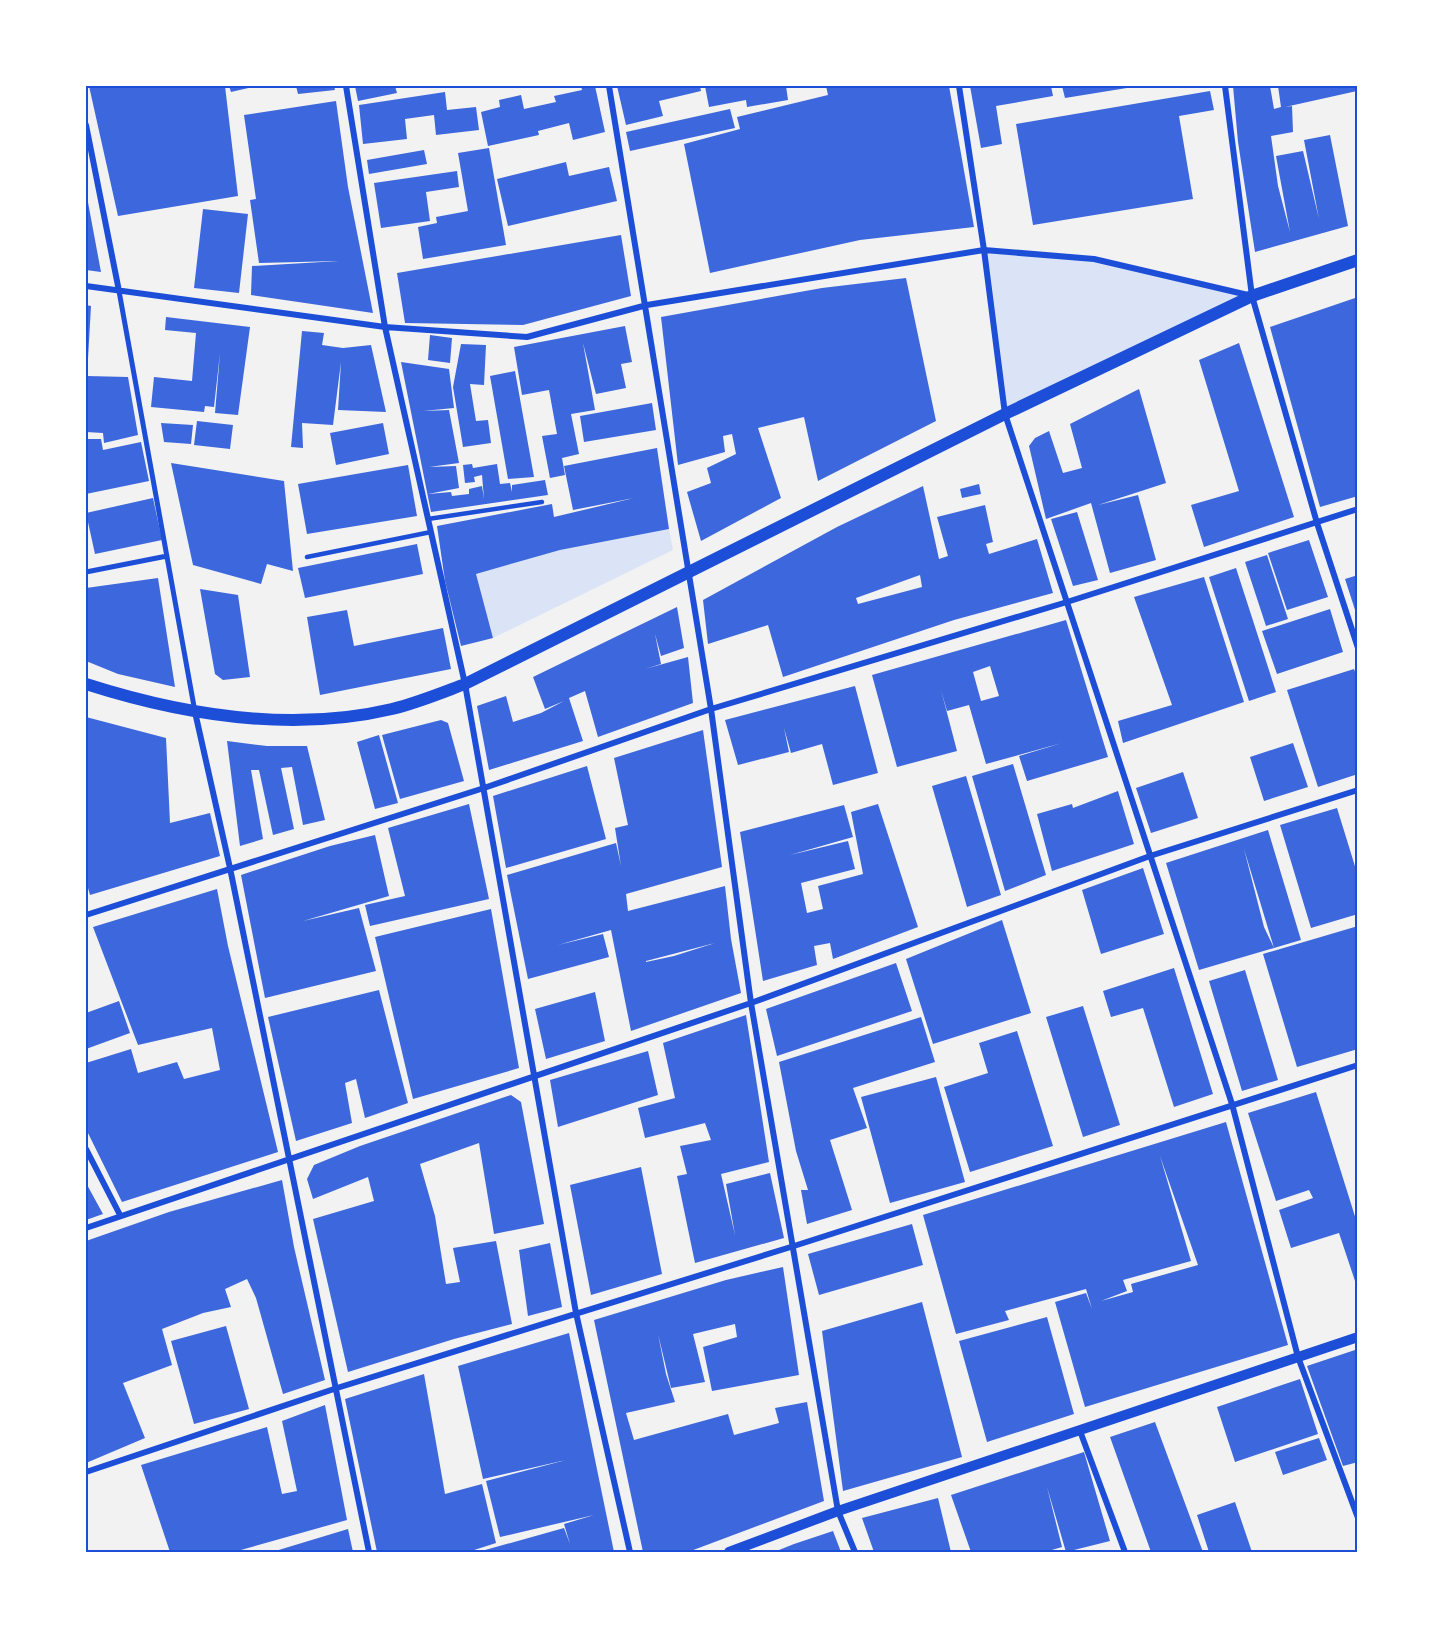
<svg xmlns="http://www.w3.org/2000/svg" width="1443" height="1638" font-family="Raleway,sans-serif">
  <rect width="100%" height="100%" fill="#f2f2f2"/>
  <path fill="#dbe4f7" d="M984,250L1094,259L1252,296L1005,414Z
    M669,529L673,550L493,638L476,574L560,550Z"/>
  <path fill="#3d67dc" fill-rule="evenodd" d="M89,86H225L238,196L118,216Z
    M229,86H257L231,92Z
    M296,86H334L335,90L298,94Z
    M355,86H395L397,93L358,101Z
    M581,86H595L605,132L573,140L569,123L538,131L539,135L488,146L481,112L500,107L499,100L521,95L524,109L556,102L554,96L582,90Z
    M617,86H700L701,91L659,101L663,116L626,125Z
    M705,86H786L788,100L747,107L746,100L709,107Z
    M826,86H949L974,227L860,240L710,273L684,144L740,129L737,117L828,95Z
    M970,86H1051L1053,96L996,106L1002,144L981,148Z
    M1062,86H1133V87L1065,98Z
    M1233,86H1270L1274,109L1281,107L1278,86H1356L1357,91L1285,107L1292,106L1293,132L1271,136L1278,186L1290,232L1276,156L1303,151L1319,219L1304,140L1330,135L1348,226L1255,252L1238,142Z
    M1210,91L1214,110L1179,116L1193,199L1033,225L1016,124Z
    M445,92L447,110L476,107L479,130L436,135L434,115L405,119L407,139L363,144L359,105Z
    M336,101L348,187L373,313L251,295L252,266L339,261L259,263L250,200L256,199L244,115Z
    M730,109L735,128L630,151L626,132Z
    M489,148L506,245L423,259L418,227L437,223L436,217L468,211L458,153Z
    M424,150L427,164L369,174L367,160Z
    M566,162L569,176L609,167L617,201L508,226L497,179Z
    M457,171L459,187L426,192L430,221L381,228L374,183Z
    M86,197H87L101,272L86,270Z
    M203,209L248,214L239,293L194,288Z
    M621,235L631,296L523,325L405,323L397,273Z
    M906,278L936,421L818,481L804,417L758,428L781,498L701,541L687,492L711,483L707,468L736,454L732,434L723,436L725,452L678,465L661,317L822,288Z
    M1358,297V496L1320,507L1270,327Z
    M86,305L91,306L87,376L128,377L138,435L104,443L103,433L86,432Z
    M166,317L250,327L238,415L215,413L220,353L214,407L205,406L204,412L151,407L154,377L192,381L196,333L165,330Z
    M625,326L632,362L621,364L626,388L596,394L583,343L595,410L571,414L579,454L562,458L565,475L550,478L542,436L557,434L549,390L522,395L514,347Z
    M302,331L324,333L322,345L343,348L371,345L386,412L338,410L341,362L333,425L302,423L303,448L291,447Z
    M430,335L452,338L450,363L428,360Z
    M1239,343L1294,517L1204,547L1191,505L1239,491L1199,360Z
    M461,344L486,345L484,385L470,384L476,421L488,420L491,443L463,447L453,387Z
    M401,362L449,369L454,408L423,411L449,410L459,463L429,467L456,466L459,488L428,494L451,492L452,496L469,494V489L482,486L484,499L482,475L474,477L475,482L465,483L463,465L472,464L473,468L497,464L500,484L510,483L512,492V485L545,480L548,495L431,512Z
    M515,371L534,477L508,479L490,376Z
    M1139,389L1166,483L1098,505L1138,495L1156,560L1110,573L1091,503L1046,519L1029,446L1035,438L1049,431L1063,473L1082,468L1070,424Z
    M652,403L656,430L584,442L580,416Z
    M197,421L233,425L230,449L194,445Z
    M161,423L193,425L191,444L164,442Z
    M383,423L389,454L336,465L330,433Z
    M86,439H101L103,450L141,442L149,481L86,494Z
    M657,448L669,529L560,550L476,574L493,638L461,646L445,581L437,526L552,504L554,517L634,498L573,510L564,466Z
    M171,463L284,481L293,571L267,564L261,584L193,565Z
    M408,465L417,516L307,534L298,484Z
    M979,484L981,494L962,498L960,489Z
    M923,486L939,559L948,556L937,517L985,505L993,542L986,544L989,554L1037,539L1053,593L954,620L783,677L768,625L708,644L703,600L837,527ZM920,575L922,587L858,604L856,598Z
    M153,498L162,540L95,554L86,513Z
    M1077,512L1098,580L1073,586L1051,519Z
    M1309,540L1328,597L1287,610L1268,553Z
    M417,544L423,574L305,598L298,568Z
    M1267,555L1288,619L1266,626L1245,562Z
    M1236,568L1276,692L1249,701L1209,577Z
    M1358,575V616H1357L1345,579Z
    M1204,577L1244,702L1123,743L1118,721L1172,705L1134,597Z
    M158,578L175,687L118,674L86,661V588Z
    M200,589L238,595L250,677L223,680L215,674Z
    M677,607L684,648L661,656L655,634L661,664L645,669L688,657L693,703L598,737L585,691L569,698L583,741L489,770L477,706L506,696L513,722L541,713L564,701L545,709L533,677Z
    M1330,609L1343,652L1277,674L1262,631Z
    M347,610L354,646L443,628L451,669L320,695L307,617Z
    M1066,620L1108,757L1027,781L1019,756L1062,743L986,764L969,705L947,711L941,690L957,751L897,767L872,675ZM990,666L999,696L981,701L973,672Z
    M1354,669L1358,680V774L1318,787L1287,690Z
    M855,686L878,773L833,785L822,744L791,753L784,728L789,752L738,765L725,720Z
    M86,717L166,738L170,823L210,813L220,856L90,895L86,881V790L115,787L86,790Z
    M441,720L448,723L464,781L400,799L382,735Z
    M703,730L722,867L626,894L628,911L725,886L731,939L741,993L631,1031L611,930L558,945L603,934L609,957L528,979L507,875L616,843L621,866L615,828L628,825L614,758ZM715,943L674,956L646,962V961Z
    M379,735L398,803L375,809L357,742Z
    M227,741L267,746H307L325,820L303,825L292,767L281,768L294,829L273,835L259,770H251L263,839L240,846Z
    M1293,743L1308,787L1264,801L1250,757Z
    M1013,764L1046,875L1005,891L972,776Z
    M587,766L606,839L506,868L493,796Z
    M1183,772L1198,818L1151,833L1136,788Z
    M966,776L1001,895L967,907L932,786Z
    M1118,791L1134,844L1052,871L1037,814L1072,804L1073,808Z
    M469,804L489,899L370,926L365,905L405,896L388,828Z
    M878,804L918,927L833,959L830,943L814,946L817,965L763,981L740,832L844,805L853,837L790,855L848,841L855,869L801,883L807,913L823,909L818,886L863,874L851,812Z
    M1337,808L1358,876V914L1311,928L1280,825Z
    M1268,830L1301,940L1274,948L1244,849L1264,927L1274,948L1199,970L1166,863Z
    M375,835L389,896L303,921L359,908L376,971L265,998L241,875L330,846Z
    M1143,868L1164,934L1101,954L1082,890Z
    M217,889L228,946L278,1152L122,1202L86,1129V1063L131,1049L138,1073L177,1062L184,1079L220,1070L212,1028L138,1045L93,927Z
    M491,909L519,1068L413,1099L375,937Z
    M1002,920L1031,1013L933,1044L906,959Z
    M1358,926V1049L1297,1067L1263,954Z
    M896,963L912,1011L777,1056L766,1009Z
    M1174,968L1213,1094L1174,1107L1143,1008L1111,1017L1103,991Z
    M1245,970L1278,1080L1242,1091L1209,981Z
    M379,990L408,1103L365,1118L356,1079L345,1083L352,1123L296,1141L268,1017Z
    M595,992L605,1041L546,1059L535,1009Z
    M119,1001L130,1033L86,1049V1013Z
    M1083,1006L1120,1125L1083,1137L1046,1017Z
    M746,1015L769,1162L721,1174L735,1235L726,1184L770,1173L784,1238L695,1263L677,1176L687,1174L680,1146L711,1140L705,1123L645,1138L638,1108L675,1098L663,1043Z
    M921,1017L935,1062L853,1088L867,1128L830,1140L852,1210L807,1224L801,1190H808L796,1151L779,1062Z
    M1017,1031L1053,1146L970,1172L944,1087L988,1073L979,1043Z
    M648,1051L658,1095L558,1127L550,1080Z
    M936,1077L965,1182L890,1203L861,1097Z
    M1316,1092L1358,1226V1290L1339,1233L1291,1248L1279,1210L1313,1198L1309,1190L1276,1201L1248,1113Z
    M511,1095L521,1102L544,1224L494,1234L479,1143L420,1164L435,1216L446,1284L460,1282L453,1248L496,1241L512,1324L454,1339L348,1372L313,1219L374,1201L368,1177L313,1199L307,1179L314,1165L360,1146Z
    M1226,1122L1288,1345L1085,1407L1055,1302L1086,1293L1092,1309L1086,1289L1005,1311L1009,1320L956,1334L923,1215ZM1160,1156L1198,1265L1131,1284L1133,1292L1101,1301L1127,1291L1123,1280L1191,1261Z
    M641,1167L662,1274L591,1295L570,1185Z
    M282,1180L294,1247L325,1380L283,1394L256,1298L247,1279L225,1289L231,1307L203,1313L162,1329L172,1365L123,1383L145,1438L86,1463V1241L169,1212Z
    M86,1183L103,1214L86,1220Z
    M912,1224L923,1265L819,1295L808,1254Z
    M550,1243L562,1307L528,1316L519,1250Z
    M783,1267L799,1375L712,1391L703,1347L737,1337L735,1324L693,1334L705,1382L671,1388L658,1334L666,1374L675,1402L626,1413L634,1440L728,1414L734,1435L779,1423L775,1408L807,1402L824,1501L688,1552H643L594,1320L726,1280Z
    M922,1302L962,1457L843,1491L822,1331Z
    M1047,1317L1074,1414L987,1442L959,1341Z
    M226,1326L249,1409L194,1424L171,1341Z
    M569,1333L614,1552H478L564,1528L570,1544L564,1524L594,1515L500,1537L486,1481L566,1460L483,1479L458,1366Z
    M1358,1349V1462L1343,1466L1307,1366Z
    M424,1374L445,1494L482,1484L496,1543L468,1552H377L345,1399Z
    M1300,1379L1318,1434L1235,1462L1217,1407Z
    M325,1405L347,1520L234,1552H170L141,1465L267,1427L282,1494L297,1491L282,1421Z
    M1155,1422L1200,1544L1203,1552H1151L1110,1437Z
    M1319,1438L1327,1460L1283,1475L1275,1452Z
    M1084,1452L1110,1541L1066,1552L1047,1487L1062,1547L1045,1552H971L951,1495Z
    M938,1498L951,1552H874L862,1518Z
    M1235,1502L1252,1552H1209L1197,1515Z
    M348,1529L353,1552H272Z
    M833,1531L841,1552H774L794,1544Z"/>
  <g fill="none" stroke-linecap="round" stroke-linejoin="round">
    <path stroke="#1d4ed8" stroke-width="4.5" d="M428,519L542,502
      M307,557L431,532"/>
    <path stroke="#1d4ed8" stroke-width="5" d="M119,291L195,712
      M86,572L167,556"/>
    <path stroke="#1d4ed8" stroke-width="6" d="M346,86L385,327L465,684L576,1313L630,1552
      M609,86L711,709L751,1003L838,1511L855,1552
      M959,86L984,250L1005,414L1232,1104L1298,1357L1358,1518
      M1225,86L1252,296L1317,523L1358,648
      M86,125L119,291
      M86,286L385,327L527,337L647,305L984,250L1094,259L1248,295
      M195,712L230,868L369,1552
      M86,915L484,788L711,709L1067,602L1358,509
      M86,1149L120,1215
      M86,1228L751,1003L1150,856L1358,790
      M1080,1431L1125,1552
      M86,1472L337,1388L794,1246L1358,1065"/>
    <path stroke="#1d4ed8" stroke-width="10" d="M729,1552L838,1511L1358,1337"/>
    <path stroke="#1d4ed8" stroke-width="12" d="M86,684C183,715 291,733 392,709C417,703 441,693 465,684L1005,414L1252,296L1358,260"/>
  </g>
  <rect width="1443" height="1638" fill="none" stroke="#ffffff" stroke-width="174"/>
  <rect x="87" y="87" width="1269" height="1464" fill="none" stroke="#1d4ed8" stroke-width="2"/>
</svg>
